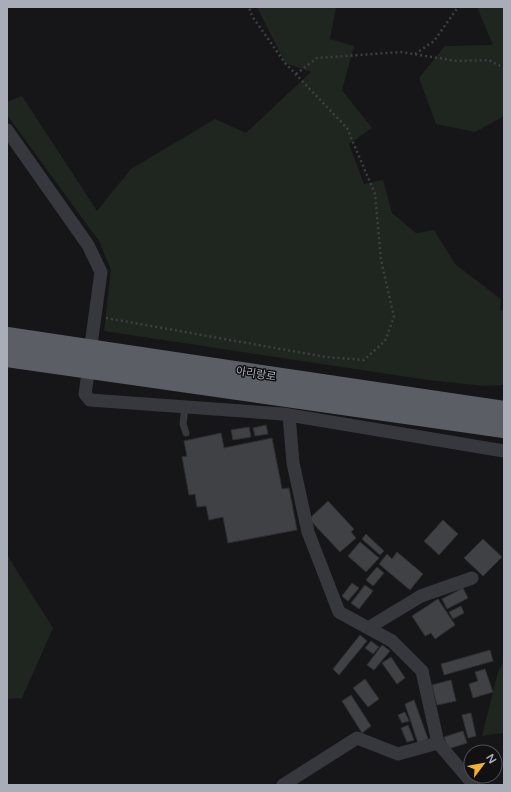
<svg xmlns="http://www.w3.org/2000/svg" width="511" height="792" font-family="'Varela Round','Noto Sans KR',sans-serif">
  <rect width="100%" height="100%" fill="#161618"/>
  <path fill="#1e261f" d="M257,7H336L330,39L354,46L342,90L372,128L349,144L364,184L383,180L392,213L416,233L434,230L455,264L501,299L500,311L504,310V385L485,386L428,380L104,331L111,270L99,241L7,115V102L22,96L97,211L131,169L215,119L246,133L311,72L285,63Z
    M477,7H504V116L475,132L436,124L419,78L445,46L493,45Z
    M7,555L53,628L22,698L7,699Z
    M504,661V733L482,736L498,672Z"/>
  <path fill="#404145" stroke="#303034" d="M266,425L268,434L255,436L253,428Z
    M249,427L251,437L233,440L231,430Z
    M221,433L224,448L272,438L282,489L289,488L297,530L228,543L223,517L209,520L206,506L197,507L195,494L189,495L182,457L187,456L184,441Z
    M328,501L354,529L351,532L356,538L340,552L309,519Z
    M443,520L458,534L439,555L424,541Z
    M366,534L384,551L380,555L362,539Z
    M483,539L502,557L483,576L464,558Z
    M360,542L379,558L366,572L348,556Z
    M397,552L423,574L410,590L379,564L387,554L392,559Z
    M377,567L384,573L373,586L366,580Z
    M352,583L359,588L348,601L342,596Z
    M365,585L373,591L359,609L351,603Z
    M463,588L468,598L447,609L442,599Z
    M438,599L455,625L435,639L431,633L425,636L412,616Z
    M461,606L464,613L453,619L449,612Z
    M360,635L367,641L339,675L333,669Z
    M371,641L379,647L373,654L365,648Z
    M382,645L390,651L374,670L367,665Z
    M490,650L493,661L444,675L441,664Z
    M391,657L405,678L397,684L382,663Z
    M485,669L493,692L473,698L469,684L478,681L475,672Z
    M365,679L379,699L368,707L353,688Z
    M451,680L456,701L437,705L432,685Z
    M351,695L371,726L362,733L342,701Z
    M414,700L428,739L418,743L405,704Z
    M405,712L409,721L402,723L398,715Z
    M471,713L476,736L468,738L462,715Z
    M408,725L414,740L407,742L401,728Z
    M463,731L467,743L448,749L444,737Z"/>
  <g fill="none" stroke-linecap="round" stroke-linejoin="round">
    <path stroke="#3d3f44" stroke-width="2.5" stroke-dasharray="2 3" stroke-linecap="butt" d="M415,54L434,41L458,7
      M296,74L317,58L401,52L457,61L489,60L504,68
      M106,318L326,357L364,360L385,341L394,317L381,260L375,194L347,128L285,63L252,16L249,7"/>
    <path stroke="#37383d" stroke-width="7" d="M185,407L183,424L186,433"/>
    <path stroke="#37383d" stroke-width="13" d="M7,130L88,245L101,272L91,345
      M87,380L85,394L90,400L283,414L504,451
      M289,415L293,463L308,532L339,612L392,641L422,671L438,743L474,785
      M368,628L421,596L472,578
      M283,785L357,738L398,754L438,743"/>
    <path stroke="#5b5e65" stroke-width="22" d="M7,338L504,412
      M7,356L504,427"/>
  </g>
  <g text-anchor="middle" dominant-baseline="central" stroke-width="3" stroke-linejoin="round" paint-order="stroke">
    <g font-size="11" fill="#a8adb8" stroke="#111113">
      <text transform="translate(256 374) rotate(9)">아리랑로</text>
    </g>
  </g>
  <rect width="511" height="792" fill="none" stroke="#a8adb8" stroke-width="16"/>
  <g transform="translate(483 764) rotate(58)"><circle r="19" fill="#111113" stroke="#4d4f55"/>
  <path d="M0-3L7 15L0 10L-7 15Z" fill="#f2b134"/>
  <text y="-6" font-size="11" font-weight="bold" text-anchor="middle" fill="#a8adb8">N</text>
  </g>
</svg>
